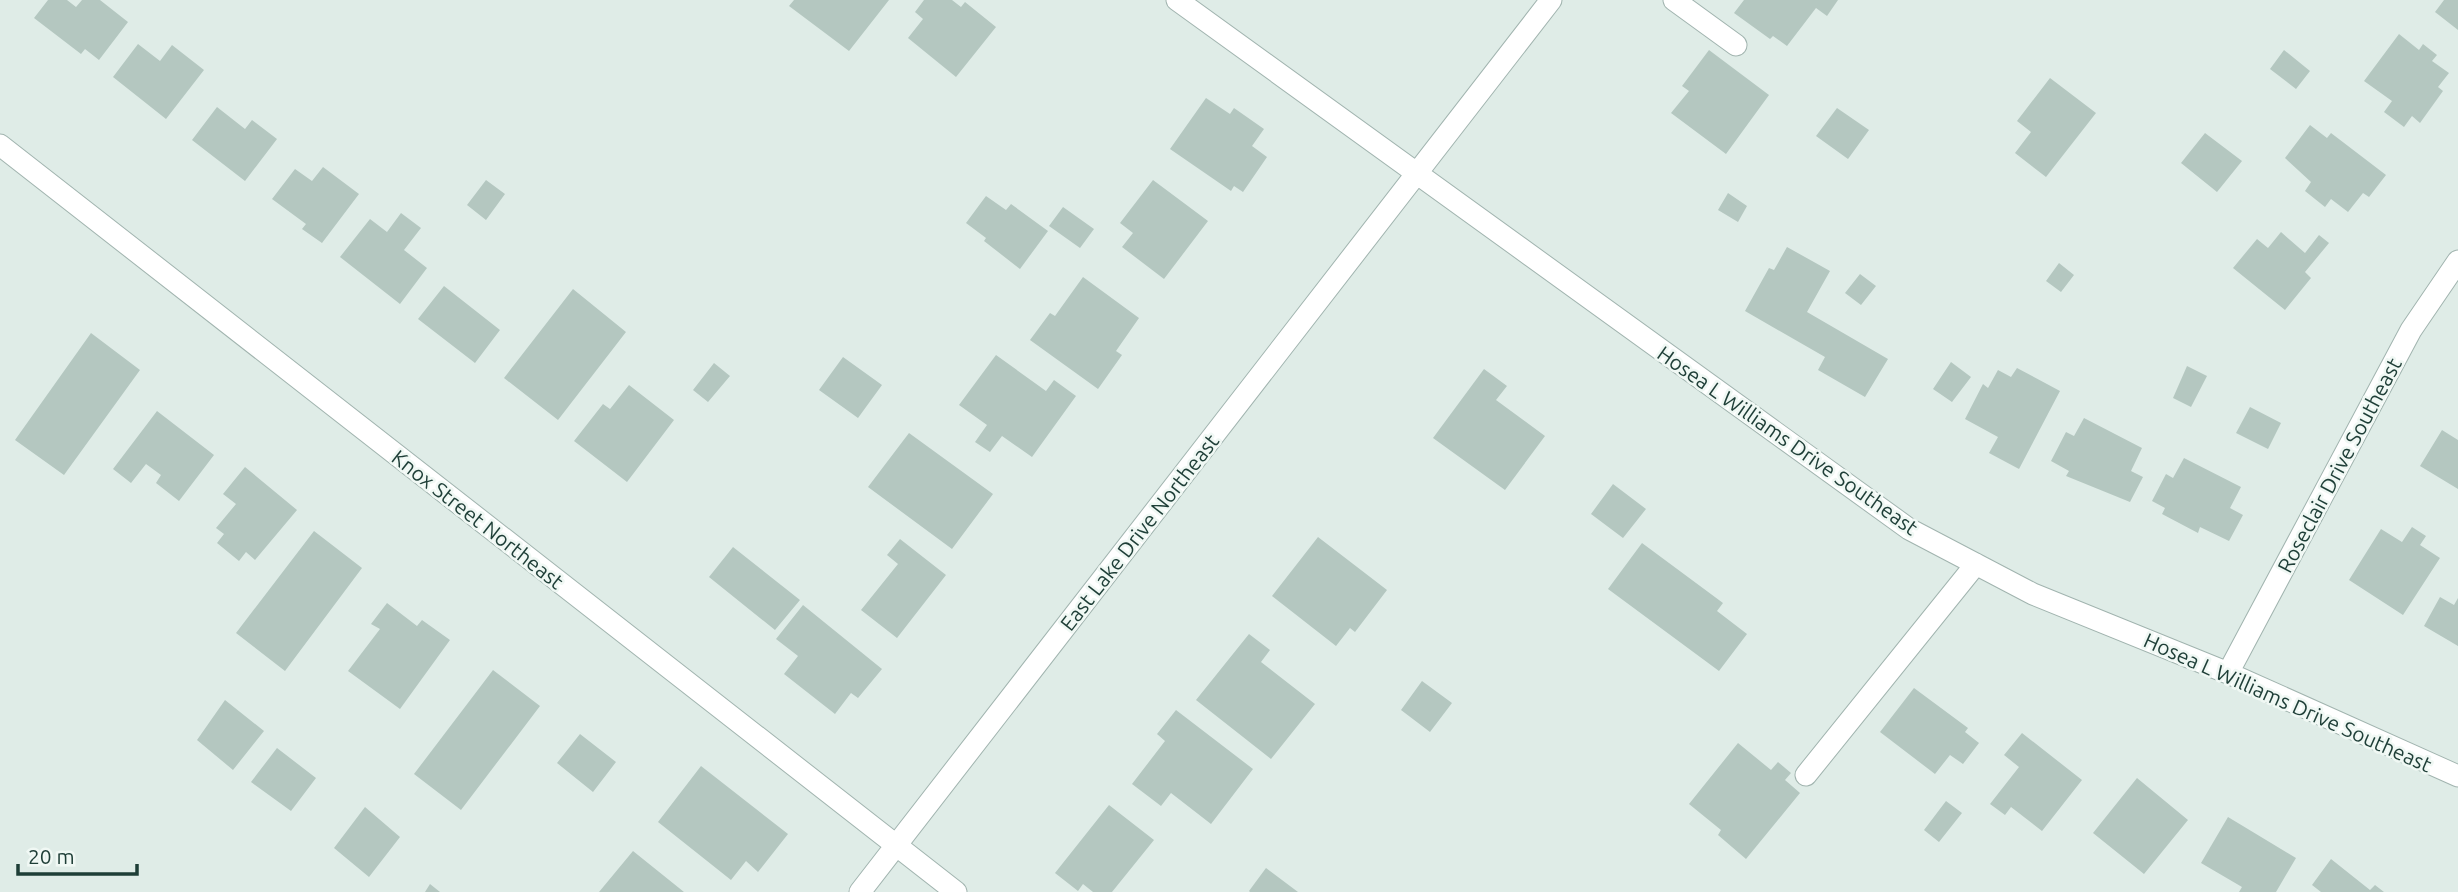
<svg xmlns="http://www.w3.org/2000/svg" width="2458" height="892" font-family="Ubuntu,sans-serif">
  <rect width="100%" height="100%" fill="#dfece7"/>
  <path fill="#b4c7c0" d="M48,0H67L76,7L82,0H100L128,22L99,60L85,49L81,54L34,18Z
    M794,0H889L849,51L789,6Z
    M924,0H952L961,7L965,2L996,27L956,77L908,38L923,19L915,12Z
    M1744,0H1838L1827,16L1816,8L1787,46L1773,36L1770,39L1734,13Z
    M2444,0H2458V30L2435,12Z
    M2399,34L2419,50L2423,44L2437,55L2432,61L2449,73L2438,87L2443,91L2420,123L2412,116L2404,127L2384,112L2392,101L2364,81Z
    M138,44L160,61L172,45L204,70L166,119L113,77Z
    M1709,50L1769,95L1726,154L1671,113L1689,91L1682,86Z
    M2284,50L2310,71L2296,89L2270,69Z
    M2050,78L2096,113L2046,177L2015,153L2031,132L2017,121Z
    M1206,98L1230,114L1234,108L1264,129L1252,146L1267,157L1243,192L1234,186L1231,191L1170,149Z
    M217,107L245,129L252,120L277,139L245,181L192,140Z
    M1837,108L1869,130L1848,159L1816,136Z
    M2310,125L2327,138L2331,133L2386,175L2369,197L2363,193L2348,212L2331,199L2325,207L2305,191L2311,182L2285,158Z
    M2205,133L2242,161L2217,192L2181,163Z
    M323,167L359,194L322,243L302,229L306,224L272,199L295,169L312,181Z
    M486,180L505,194L486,220L467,205Z
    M1153,180L1208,221L1164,279L1122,247L1133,233L1120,223Z
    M1728,193L1747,206L1738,222L1718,210Z
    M986,196L1006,210L1011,204L1048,231L1020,269L984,241L986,238L966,223Z
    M1063,207L1094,229L1080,248L1049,226Z
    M401,213L421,228L404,250L427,268L400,304L340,257L370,219L387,232Z
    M2281,232L2305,253L2319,235L2329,243L2305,272L2311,278L2285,310L2233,268L2257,239L2268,248Z
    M1787,247L1830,271L1807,312L1888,359L1865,397L1818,370L1825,357L1745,311L1769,268L1774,270Z
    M2059,263L2074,275L2061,292L2046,281Z
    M1860,274L1876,286L1861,305L1845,293Z
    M1083,277L1139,318L1116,351L1122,355L1098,389L1030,340L1050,313L1055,316Z
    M444,286L500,330L475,363L418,319Z
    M573,289L626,332L558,420L504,378Z
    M91,333L140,370L64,475L15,440Z
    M996,355L1046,391L1054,380L1076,396L1032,457L1002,436L990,452L975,442L987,425L959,405Z
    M843,357L882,385L858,418L819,390Z
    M1951,362L1971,377L1952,402L1933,389Z
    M714,363L730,376L708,402L693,390Z
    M2187,366L2207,376L2191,407L2173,398Z
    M2017,368L2060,391L2019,469L1989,453L1998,437L1965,419L1983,384L1988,388L1998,370L2011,377Z
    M1484,369L1507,386L1496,400L1545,436L1505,490L1433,438Z
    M629,385L674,420L627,482L574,441L603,404L610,409Z
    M2250,407L2281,423L2268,449L2236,433Z
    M157,411L214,455L179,501L156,483L161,475L146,464L131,483L113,469Z
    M2084,418L2142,448L2131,471L2143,477L2130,502L2066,476L2069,471L2051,461L2066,432L2074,436Z
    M2442,430L2458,440V489L2420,466Z
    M909,433L993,494L952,549L868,487Z
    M2184,458L2241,487L2230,508L2243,515L2229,541L2200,527L2198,533L2162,514L2165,508L2152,501L2166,474L2173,478Z
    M245,467L297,510L255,560L246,552L239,561L217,543L224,534L216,528L236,504L223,494Z
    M1613,484L1646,509L1623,538L1591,514Z
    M2412,527L2426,536L2420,545L2440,558L2403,615L2349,580L2381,529L2402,542Z
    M314,531L362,568L285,671L236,633Z
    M1318,537L1387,590L1355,632L1350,628L1336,646L1272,596Z
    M900,539L946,575L897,638L861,610L898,564L887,555Z
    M1642,543L1723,603L1717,611L1747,634L1719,671L1608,589Z
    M733,547L800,600L775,630L709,577Z
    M2440,597L2454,605L2458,598V646L2424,626Z
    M387,603L417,626L422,620L450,640L400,709L348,671L380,629L371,624Z
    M803,605L882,669L858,698L851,693L835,714L784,674L798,656L776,639Z
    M1249,634L1270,650L1261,662L1315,704L1271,759L1196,700Z
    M493,670L540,706L461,810L414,774Z
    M1422,681L1452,703L1430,732L1401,710Z
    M1914,688L1968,728L1965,732L1979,743L1963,764L1950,755L1935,774L1880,732Z
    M225,700L264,731L233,770L197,740Z
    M1176,710L1253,769L1211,824L1171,793L1161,806L1132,784L1165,741L1157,734Z
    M2022,733L2082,780L2042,831L2011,807L2005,815L1990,804L2019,767L2004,755Z
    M580,734L616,762L593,792L557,763Z
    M1738,743L1771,770L1778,762L1791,773L1785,780L1800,793L1746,859L1718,835L1721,830L1689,804Z
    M277,748L316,778L291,811L251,782Z
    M701,766L788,834L758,872L746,861L731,880L658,822Z
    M2137,778L2188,820L2144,874L2093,833Z
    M1946,801L1962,813L1939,842L1924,830Z
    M1109,805L1154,840L1112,892H1093L1083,884L1078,891L1055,873Z
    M365,807L400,837L369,877L334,848Z
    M2228,817L2296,858L2276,892H2239L2242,887L2201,863Z
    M633,851L684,892H599Z
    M2331,859L2370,890L2375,885L2384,892H2321L2312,885Z
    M1266,868L1298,892H1250L1249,891Z
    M430,884L440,892H425Z"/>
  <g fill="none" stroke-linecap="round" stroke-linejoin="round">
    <defs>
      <path id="minor" d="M1177,0L1909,529L2033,594L2228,673L2458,776
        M1674,0L1736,45
        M0,145L956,892
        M2228,673L2411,330L2458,261
        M1806,775L1976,564
        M860,892L1551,0"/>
    </defs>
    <use href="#minor" stroke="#a1b4af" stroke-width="23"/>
    <use href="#minor" stroke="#fff" stroke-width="21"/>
  </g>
  <g text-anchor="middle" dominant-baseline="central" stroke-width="5" stroke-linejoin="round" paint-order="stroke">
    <g font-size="21" fill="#1e3e37" stroke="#f0f8f4">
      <text transform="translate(1788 440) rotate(35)">Hosea L Williams Drive Southeast</text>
      <text transform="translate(2339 465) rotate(-62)">Roseclair Drive Southeast</text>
      <text transform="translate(478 519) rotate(38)">Knox Street Northeast</text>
      <text transform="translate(1139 532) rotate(-52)">East Lake Drive Northeast</text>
      <text transform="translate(2288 702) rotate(24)">Hosea L Williams Drive Southeast</text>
    </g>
  </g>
  <path d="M18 864v10h119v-10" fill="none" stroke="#1e3e37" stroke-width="3.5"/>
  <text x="28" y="864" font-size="21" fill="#1e3e37" stroke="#f0f8f4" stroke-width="5" paint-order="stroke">20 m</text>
</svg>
